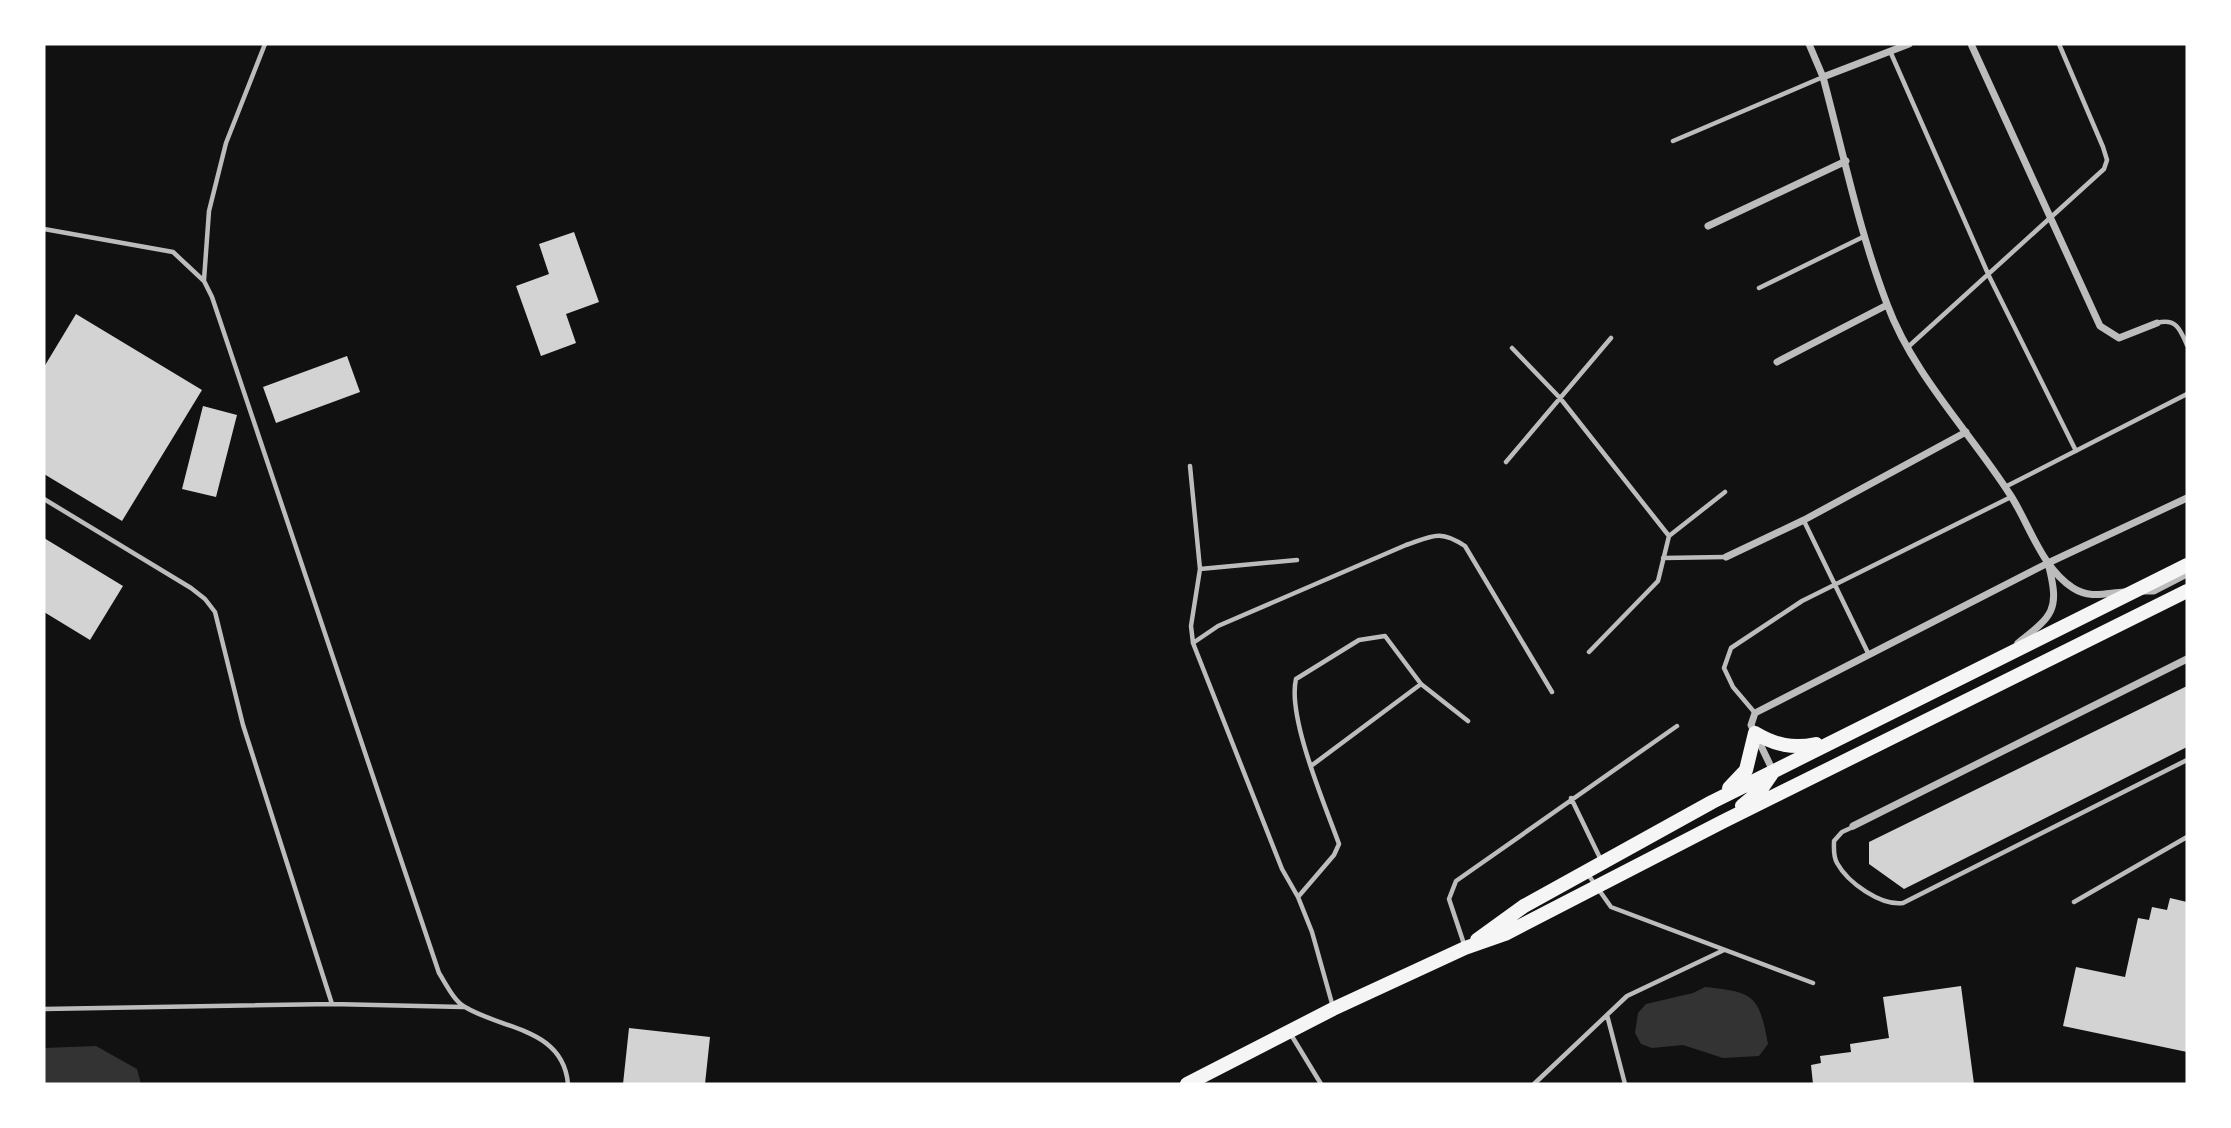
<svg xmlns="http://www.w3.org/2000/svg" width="2231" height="1128" font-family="'Roboto Serif',serif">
  <rect width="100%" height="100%" fill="#111"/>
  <path fill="#333" d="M1705,987C1755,992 1759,996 1768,1044L1759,1056L1723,1058L1683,1045L1652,1048L1641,1044L1635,1033L1638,1013L1646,1004L1693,993Z
    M96,1046L137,1069L141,1084H44V1048Z"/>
  <path fill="#d3d3d3" d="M574,232L599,302L566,314L576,343L541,356L516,286L549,274L539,244Z
    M76,314L202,390L122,521L44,474V367Z
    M347,356L360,392L276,423L263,387Z
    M203,406L237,415L216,497L182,489Z
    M44,538L123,586L90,640L44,612Z
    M2187,686V747L1904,889L1869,864V842Z
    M2170,898L2187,902V1052L2063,1026L2076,967L2125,977L2138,918L2149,920L2152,907L2167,910Z
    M1961,986L1974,1084H1813L1811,1065L1821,1063L1820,1056L1851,1052L1850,1044L1889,1038L1883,997Z
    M629,1028L710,1037L705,1084H623Z"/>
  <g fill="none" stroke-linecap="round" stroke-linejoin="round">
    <path stroke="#bcbcbc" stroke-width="4.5" d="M1890,51L1989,276L2076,451
      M1673,141L1823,77
      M44,229L173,252L204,281L212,297L439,973C446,984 454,1001 465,1007C503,1030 563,1028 568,1084
      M204,280L209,211L226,143L265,44
      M1759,288L1865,236
      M2157,323C2176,318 2180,329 2187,345
      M1908,347L2104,169L2107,160L2103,147L2059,44
      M1512,348L1560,398L1669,536L1658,581L1589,652
      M1506,462L1611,338
      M1190,466L1200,569L1191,626L1193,643L1282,869L1298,897L1312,932L1333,1007
      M2005,487L2187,394
      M44,499L191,588L205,599L215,612L243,725L332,1004
      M1804,521L1869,655
      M1669,536L1725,492
      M1663,558L1725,557
      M1200,569L1297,560
      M1193,643L1218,626L1406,545C1432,536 1440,529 1465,546L1552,692
      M1755,713L1733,687L1724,668L1731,648L1802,601L2011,497
      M1311,766L1421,684
      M1571,798L1601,860
      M1853,827L1842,832L1834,841C1834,849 1833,856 1837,863C1848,883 1881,906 1903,903L2187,760
      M1587,873L1611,907L1813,983
      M1298,897L1334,855L1339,844C1325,805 1287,717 1296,679L1359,640L1385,636L1421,684L1468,721
      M2074,902L2187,837
      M1465,947L1449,899L1456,881L1677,726
      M44,1009L332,1004L463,1007
      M1607,1015L1625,1084
      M1290,1033L1321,1084
      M1534,1084L1627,996L1724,950"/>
    <path stroke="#bcbcbc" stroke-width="7" d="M1809,44L1823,77C1843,152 1859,231 1887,304C1913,375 1971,433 2011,496C2030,526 2042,568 2073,588C2090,599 2106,593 2124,592
      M1971,44L2100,326L2119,338L2157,323
      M1823,77L1909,44
      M1708,226L1846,161
      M1777,362L1887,305
      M1726,557L1804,520L1966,432
      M2143,591H2154L2187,574
      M2018,643C2052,616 2060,611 2049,567
      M1773,771L1751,725L1755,713L2048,563L2187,498
      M1853,826L2187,659"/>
    <path stroke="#f5f5f5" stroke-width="14" d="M1729,788L1746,770L1755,733C1775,745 1793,749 1816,744
      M1742,806L1760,791L1773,772
      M1477,940L1524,906L1712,802L2187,565
      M1187,1084L1333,1009L1465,948L1505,934L1722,822L2187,591"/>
  </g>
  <rect width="2231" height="1128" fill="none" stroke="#ffffff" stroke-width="91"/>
</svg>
